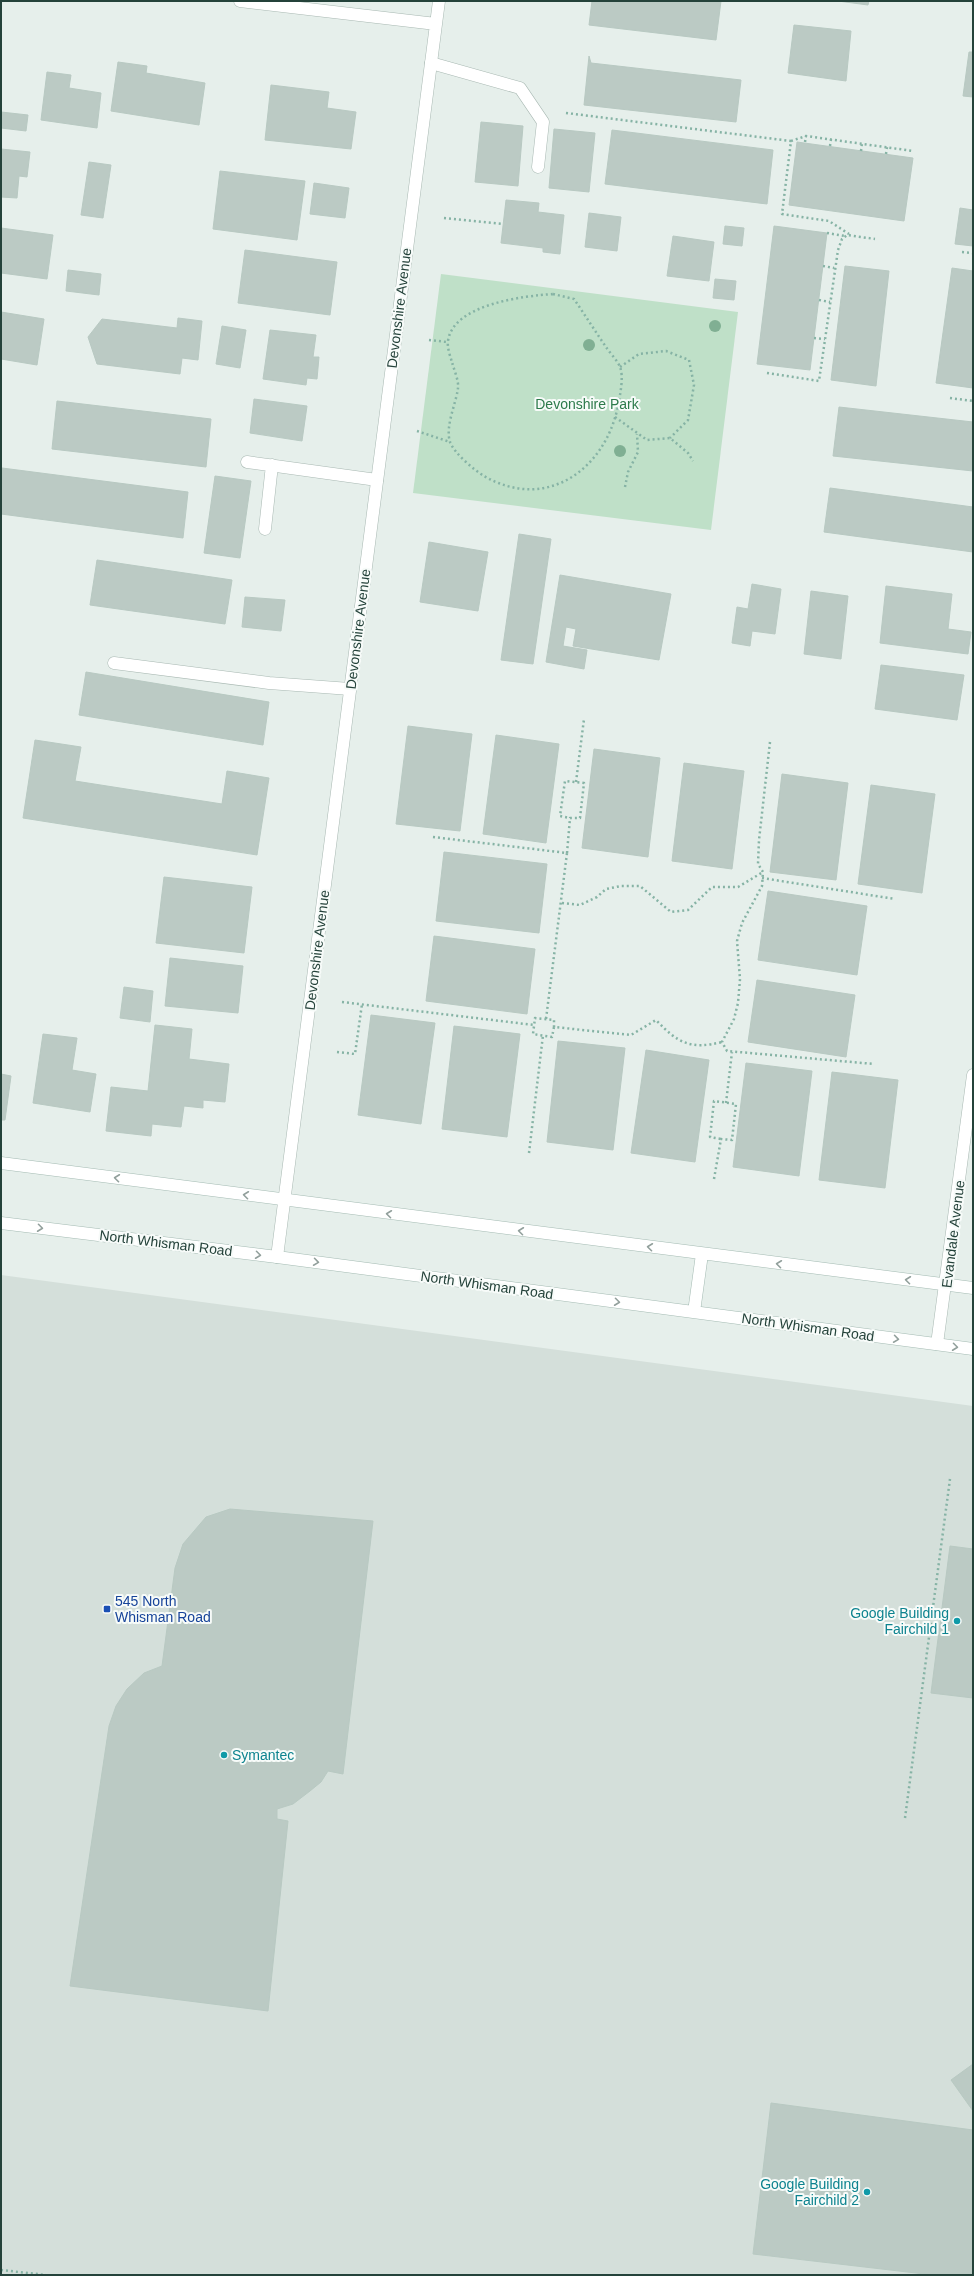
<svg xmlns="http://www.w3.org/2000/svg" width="974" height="2276" font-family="Arial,sans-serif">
  <rect width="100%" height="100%" fill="#e6efeb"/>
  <path fill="#d4dfda" d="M1,1275L973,1406V2275H1Z"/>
  <path fill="#bfe0c8" d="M441,274L738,312L711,530L413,493Z"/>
  <path fill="#bbcac4" stroke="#b8c9c2" d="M592,1H721L716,40L589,25Z
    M838,1H869L868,5Z
    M794,25L851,31L846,81L788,73Z
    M969,52H973V97L963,96Z
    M589,56L591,63L741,80L736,122L584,105Z
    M118,62L147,66L146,73L205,83L199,125L111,111Z
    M47,72L71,75L69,88L101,93L97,128L41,120Z
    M271,85L329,92L327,108L356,112L351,149L265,140Z
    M1,112L28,115L26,131L1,128Z
    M481,122L523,126L518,186L475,182Z
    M554,129L595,133L589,192L549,188Z
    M612,130L773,150L767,204L605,184Z
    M797,142L913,158L904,221L789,205Z
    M1,149L30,152L27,177L19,176L17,198L1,197Z
    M89,162L111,165L103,218L81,215Z
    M220,171L305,181L297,240L213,229Z
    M314,183L349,188L345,218L310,214Z
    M506,200L539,203L538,212L564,215L560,254L543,252V248L501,243Z
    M960,208L973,210V246L955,244Z
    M589,213L621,217L617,251L585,247Z
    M725,226L744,228L742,246L723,244Z
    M774,226L827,233L810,370L757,364Z
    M1,228L53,235L47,279L1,273Z
    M673,236L714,242L709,281L667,276Z
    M245,250L337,262L330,315L238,303Z
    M845,266L889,271L876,386L831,380Z
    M952,268L973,271V388L936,383Z
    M68,270L101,274L99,295L66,291Z
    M715,279L736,281L734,300L713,298Z
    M1,312L44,319L37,365L1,359Z
    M178,318L202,321L198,360L182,358L180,374L97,364L88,337L102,319L177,328Z
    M222,326L246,330L240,368L216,364Z
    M270,330L316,335L313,357H319L317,379L307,378L306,385L263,379Z
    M254,399L307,406L302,441L250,433Z
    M57,401L211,419L206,467L52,449Z
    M839,407L973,422V471L833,456Z
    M2,468L188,492L183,538L1,514Z
    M215,476L251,481L240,558L204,553Z
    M830,488L973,507V552L824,532Z
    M519,534L551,539L533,664L501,660Z
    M429,542L488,552L478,611L420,602Z
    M97,560L232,580L225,624L90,605Z
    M560,575L671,594L659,660L573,646L576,629L566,627L563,646L587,650L584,669L546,662Z
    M752,584L781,589L775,634L752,631L750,646L732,643L737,607L748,609Z
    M886,586L952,594L948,629L971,632L968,654L880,643Z
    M811,591L848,596L841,659L804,654Z
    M245,597L285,600L281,631L242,627Z
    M881,665L964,675L957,720L875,709Z
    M86,672L269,702L263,745L79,715Z
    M408,726L472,734L460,831L396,824Z
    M496,735L559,744L546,843L483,834Z
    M35,740L81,747L75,781L222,804L227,771L269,778L257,855L23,818Z
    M594,749L660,758L648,857L582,848Z
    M684,763L744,771L732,869L672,861Z
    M782,774L848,783L836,880L770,872Z
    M871,785L935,794L922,893L858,884Z
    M444,852L547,864L539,933L436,921Z
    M164,877L252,887L244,953L156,943Z
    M768,891L867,906L857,975L758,960Z
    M434,936L535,949L527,1014L426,1001Z
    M170,958L243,966L238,1013L165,1006Z
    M757,980L855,995L846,1057L748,1042Z
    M124,987L153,991L150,1022L120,1018Z
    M371,1015L435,1023L421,1124L358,1115Z
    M155,1025L192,1029L189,1059L229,1064L225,1102L203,1100V1108L184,1106L181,1127L152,1124L151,1136L106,1131L111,1087L148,1091Z
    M454,1026L520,1034L507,1137L442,1129Z
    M43,1034L77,1038L72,1070L96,1074L90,1112L33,1103Z
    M558,1041L625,1048L613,1150L547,1142Z
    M646,1050L709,1060L695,1162L631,1153Z
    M746,1063L812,1071L799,1176L733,1167Z
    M832,1072L898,1080L885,1188L819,1180Z
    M1,1074L11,1076L5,1120H1Z
    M230,1509L373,1521L343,1774L328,1771L321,1782L310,1791L293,1804L277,1809V1819L288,1821L268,2011L70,1986L109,1726L116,1706L127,1689L144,1673L162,1666L175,1568L183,1544L206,1517Z
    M950,1546L973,1549V1698L931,1693Z
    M973,2064V2111L951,2080Z
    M771,2103L973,2130V2275H933L753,2254Z"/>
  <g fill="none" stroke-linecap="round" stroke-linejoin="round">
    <defs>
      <path id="lane" d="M431,63L520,88L543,122L538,167
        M247,462L377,480
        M265,529L272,465
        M114,663L269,683L350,689"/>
      <path id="street" d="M240,1L436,24
        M277,1257L439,1
        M937,1344L973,1075"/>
      <path id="secondary" d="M1,1163L973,1288
        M1,1223L277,1257L973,1349
        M694,1312L702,1254"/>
    </defs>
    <use href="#lane" stroke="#a8b8b2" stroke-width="13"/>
    <use href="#street" stroke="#a8b8b2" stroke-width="13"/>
    <use href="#secondary" stroke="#a4bbb3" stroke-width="13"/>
    <path stroke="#86b3a5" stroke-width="2.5" stroke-dasharray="2 3" stroke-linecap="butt" d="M566,113L791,141L782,214L829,221L849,234
      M791,141L806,136L913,151
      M805,142L806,136
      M830,146L831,139
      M861,151L862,143
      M886,154L887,147
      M444,218L503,224
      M827,233L845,236
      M962,252L973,253
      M823,266L834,268
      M553,294L574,299C585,315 595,331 606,347C610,353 617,360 620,367C624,377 620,395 618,406C605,470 546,512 484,476C474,470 454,453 450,442C445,426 456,404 458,388C459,381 454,370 452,362C450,356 447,347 448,341C453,304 524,296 553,294Z
      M819,300L830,302
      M814,338L825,339
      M429,340L447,342
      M620,367L639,354L666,351L689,360L694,385L688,420L670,438
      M767,373L819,381L838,250L842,239L847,235L875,239
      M950,398L973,401
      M615,417L647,440L670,438L688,453L693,461
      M417,431L450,442
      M625,487L628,472L638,452L637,434
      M770,742L759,840L758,864L763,872L762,886L742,923L737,941L740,979L738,1003L734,1019L722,1042L727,1051L874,1064
      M576,782L584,719
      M433,837L567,853L546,1019
      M567,853L570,818H580L584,783L565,781L560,816L570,818
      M762,878L895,899
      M562,903L580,905L597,897L606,889L621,886H640L671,912L688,910L712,887H738L763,872
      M342,1002L534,1025
      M554,1027L552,1037L533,1034L535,1018L554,1020V1027L631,1035L656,1020C678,1043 690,1050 722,1042
      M337,1052L355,1054L362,1004
      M726,1103L732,1052
      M529,1153L543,1035
      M714,1179L721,1139L732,1140L736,1104L714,1101L710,1137L721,1139
      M905,1818L950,1479
      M1,2270L46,2275"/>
    <use href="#lane" stroke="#fff" stroke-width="12"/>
    <use href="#street" stroke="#fff" stroke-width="12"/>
    <use href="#secondary" stroke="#fff" stroke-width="12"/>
  </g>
  <g fill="#80af93">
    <circle cx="715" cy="326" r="6"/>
    <circle cx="589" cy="345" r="6"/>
    <circle cx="620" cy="451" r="6"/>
  </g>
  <defs><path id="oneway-chevron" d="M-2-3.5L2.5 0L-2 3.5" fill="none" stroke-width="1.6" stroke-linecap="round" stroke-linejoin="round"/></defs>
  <g stroke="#92a09c">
    <use href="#oneway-chevron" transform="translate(117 1178) rotate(-173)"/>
    <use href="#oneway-chevron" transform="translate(246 1195) rotate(-173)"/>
    <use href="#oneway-chevron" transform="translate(389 1214) rotate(-173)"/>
    <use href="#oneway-chevron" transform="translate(40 1228) rotate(7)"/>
    <use href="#oneway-chevron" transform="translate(521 1231) rotate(-173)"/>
    <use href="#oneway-chevron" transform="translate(650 1247) rotate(-173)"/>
    <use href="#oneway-chevron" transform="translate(258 1255) rotate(7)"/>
    <use href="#oneway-chevron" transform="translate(316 1262) rotate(8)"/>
    <use href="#oneway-chevron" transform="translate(779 1264) rotate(-173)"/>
    <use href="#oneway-chevron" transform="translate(908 1280) rotate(-173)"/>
    <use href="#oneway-chevron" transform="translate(617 1302) rotate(7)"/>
    <use href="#oneway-chevron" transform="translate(896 1339) rotate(8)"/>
    <use href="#oneway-chevron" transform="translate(955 1347) rotate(7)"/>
  </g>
  <rect fill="#1a4fb4" stroke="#f7fbf9" stroke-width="1.5" x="103" y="1605" width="8" height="8" rx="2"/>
  <g fill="#0f9aa8" stroke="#f7fbf9" stroke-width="1.5">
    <circle cx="957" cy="1621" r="4"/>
    <circle cx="224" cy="1755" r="4"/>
    <circle cx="867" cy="2192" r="4"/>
  </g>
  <g text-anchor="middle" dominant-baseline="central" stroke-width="4" stroke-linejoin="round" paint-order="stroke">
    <g font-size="14" fill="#24423a" stroke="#f7fbf9">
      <text transform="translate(399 308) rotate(-83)">Devonshire Avenue</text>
      <text transform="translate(358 629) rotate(-83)">Devonshire Avenue</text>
      <text transform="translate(317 950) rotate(-83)">Devonshire Avenue</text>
      <text transform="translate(953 1234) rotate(-83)">Evandale Avenue</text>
      <text transform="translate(166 1243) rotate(7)">North Whisman Road</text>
      <text transform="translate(487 1285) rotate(8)">North Whisman Road</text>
      <text transform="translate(808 1327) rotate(8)">North Whisman Road</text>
    </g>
    <g font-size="14" fill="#2d7a4b" stroke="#f7fbf9">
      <text x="587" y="404">Devonshire Park</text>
    </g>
    <g font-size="14" fill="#164399" stroke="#f7fbf9" text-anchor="start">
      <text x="115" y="1601">545 North<tspan x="115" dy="16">Whisman Road</tspan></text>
    </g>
    <g font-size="14" fill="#0d838f" stroke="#f7fbf9" text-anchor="end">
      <text x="949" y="1613">Google Building<tspan x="949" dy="16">Fairchild 1</tspan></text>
      <text x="232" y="1755" text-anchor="start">Symantec</text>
      <text x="859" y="2184">Google Building<tspan x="859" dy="16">Fairchild 2</tspan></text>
    </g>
  </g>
  <rect width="974" height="2276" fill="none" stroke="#24423a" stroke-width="4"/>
</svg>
